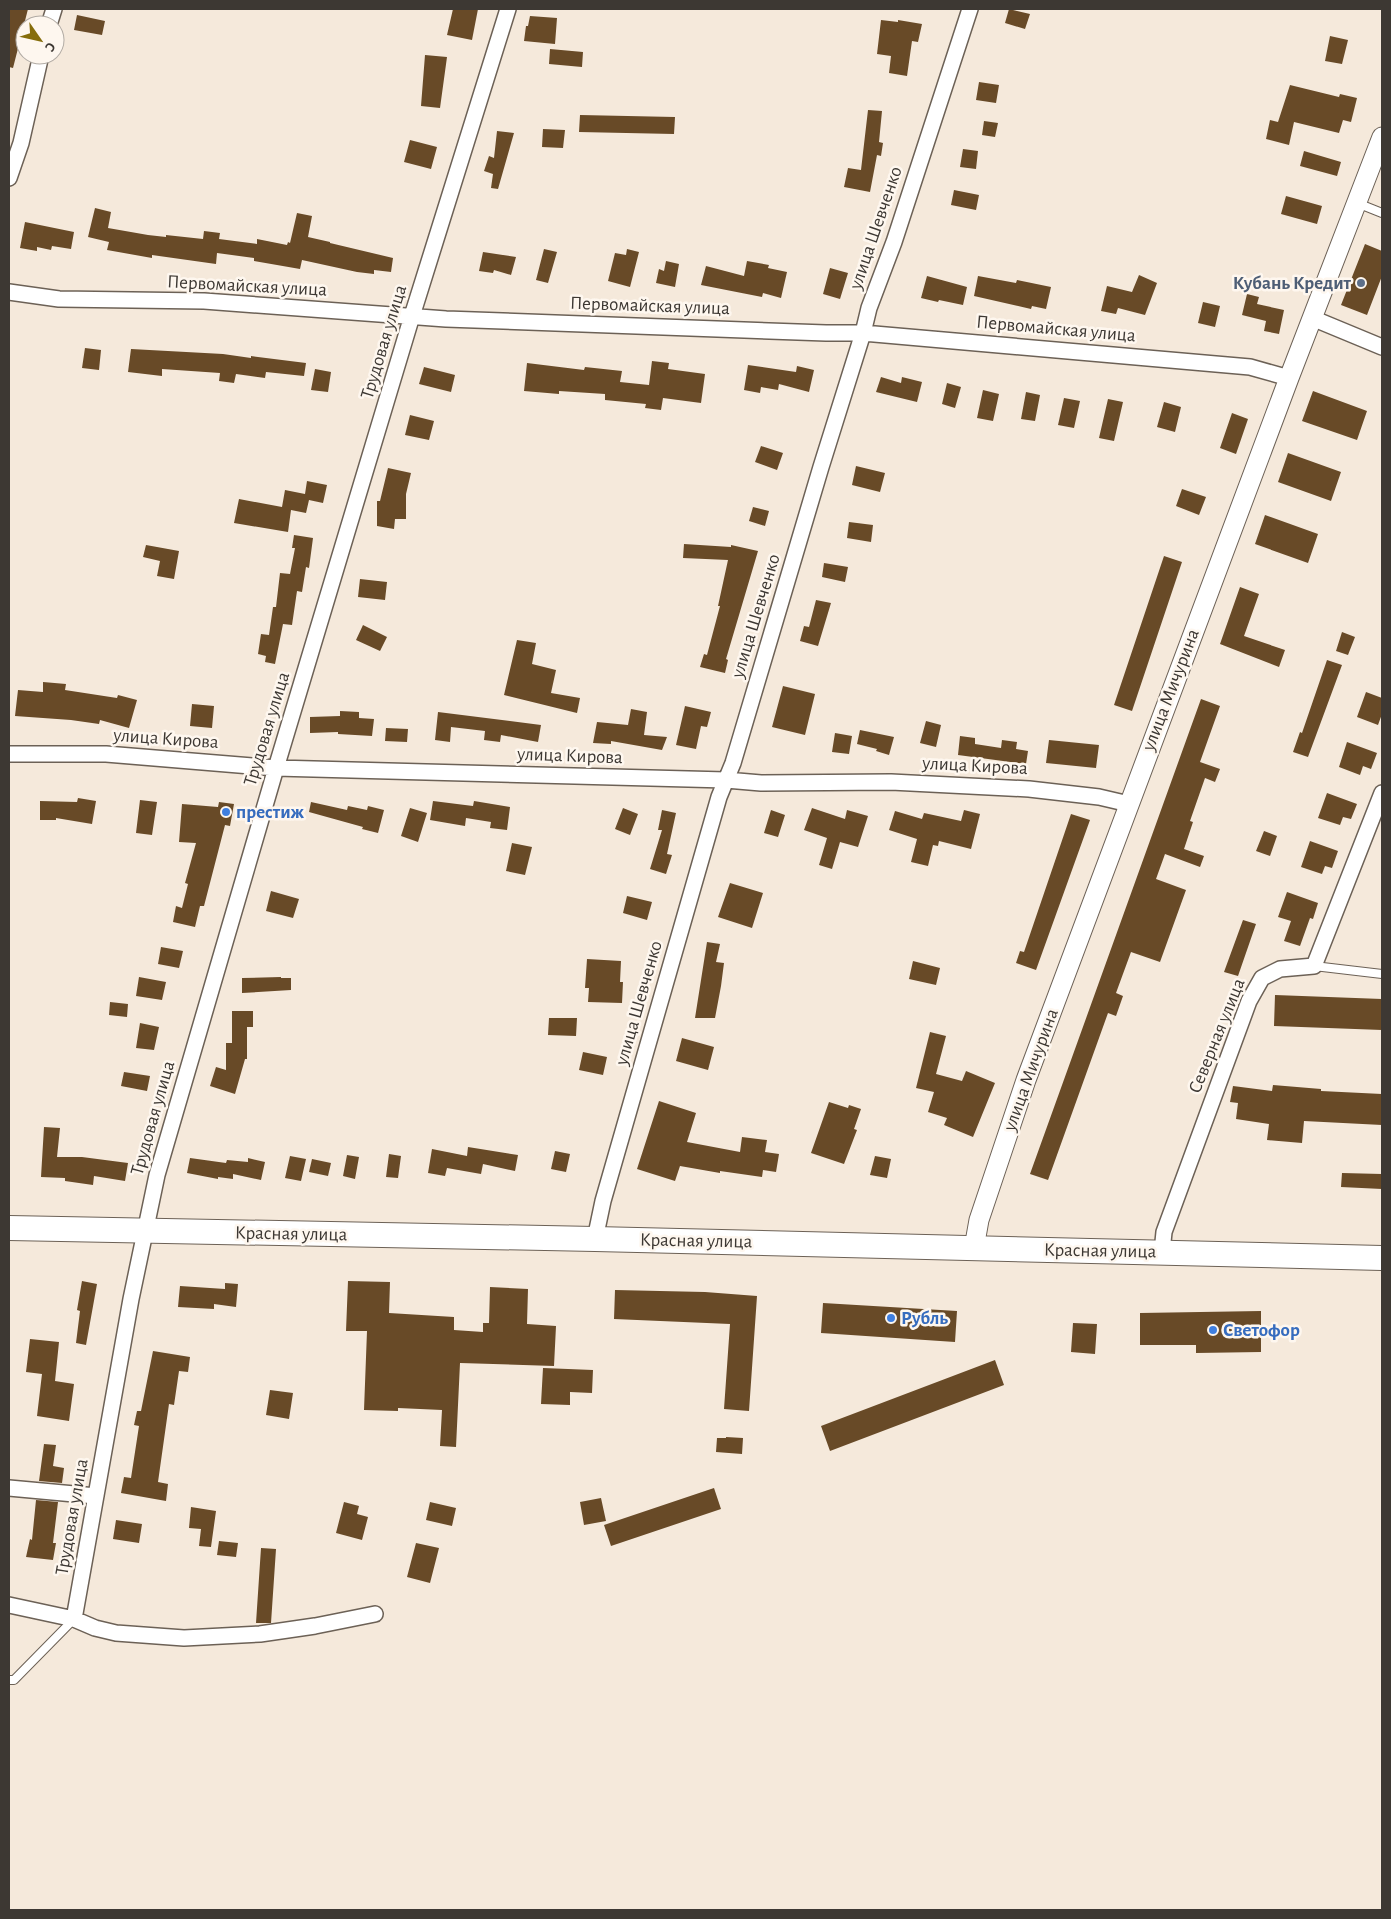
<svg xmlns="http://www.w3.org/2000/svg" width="1391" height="1919" font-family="'Alegreya Sans',sans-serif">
  <rect width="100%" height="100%" fill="#f5e9db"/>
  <path fill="#684a27" d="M9,9H28L13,68L9,67Z
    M453,9H478L472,40L447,35Z
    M1009,9L1030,14L1025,29L1005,23Z
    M77,15L105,21L102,35L74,30Z
    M530,16L557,18L555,44L524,41L526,26H528Z
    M881,20L898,22V20L922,24L918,42L912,41L907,76L889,73L891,56L877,54Z
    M1330,36L1348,40L1342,64L1325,61Z
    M550,49L583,52L582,67L549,64Z
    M425,55L447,57L440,108L421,106Z
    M979,82L999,85L996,103L976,100Z
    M1290,85L1339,97L1340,94L1357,98L1351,122L1343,120L1339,133L1294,122L1289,145L1266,139L1270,120L1278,122Z
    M868,110L882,111L879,142L883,143L881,156L877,155L870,192L844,187L848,168L861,170Z
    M580,115L675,117L674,134L579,132Z
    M984,121L998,123L995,137L982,135Z
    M543,129L565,130L563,148L542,147Z
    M497,131L514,133L498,189L491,188L493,174L484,171L489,156L494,158Z
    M410,140L437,147L431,169L404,162Z
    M963,149L978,151L976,169L960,167Z
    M1304,151L1341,162L1337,176L1300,166Z
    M954,190L979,195L976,210L951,205Z
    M1286,196L1322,206L1317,224L1281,214Z
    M95,208L111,212L108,228L148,235L166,237V235L203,239L204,231L220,233L219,239L257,244V239L287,245L288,242L290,243L297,213L312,216L308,237L330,242V243L393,258L391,272L374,270V274L357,272L302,260L300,269L254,261V258L217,253L216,264L152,255V258L107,250L109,242L88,237Z
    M25,222L74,232L71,249L52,246L51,250L37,247V251L20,248Z
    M1365,244L1382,251V276L1367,315L1341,305Z
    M544,249L557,252L548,283L536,280Z
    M627,249L639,252L630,287L608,281L615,253L626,255Z
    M483,252L516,257L511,275L494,270L493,273L479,271Z
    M666,261L679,264L675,287L656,283L659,269L664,271Z
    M747,261L769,265L768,268L787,272L781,298L763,293L762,297L701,285L706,266L744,276Z
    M830,268L848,273L840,299L823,294Z
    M1139,275L1157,283L1145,315L1118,308L1116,314L1101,311L1107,286L1132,292Z
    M927,276L967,287L963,305L939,300L938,302L921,298Z
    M978,276L1016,283L1017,280L1051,287L1046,309L1032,306L1031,309L974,296Z
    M1247,294L1259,297L1257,304L1284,310L1279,334L1264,331L1266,321L1242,315Z
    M1203,302L1220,306L1215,327L1198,323Z
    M85,348L101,350L99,370L82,368Z
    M131,349L223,354L251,358V356L306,363L304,376L266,372L265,378L236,374L234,383L219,381L220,373L162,369V376L128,372Z
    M652,361L669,363L668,369L705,374L701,403L663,398L661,410L645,408L646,404L605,400V394L559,391V394L524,391L527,363L584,370L585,367L622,371L620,382L649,385Z
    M748,365L796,372L797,366L814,370L809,392L779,384L778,390L761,387L760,393L744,390Z
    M424,367L455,375L451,392L419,384Z
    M315,369L331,372L328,392L311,390Z
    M881,377L901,383L902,377L922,382L917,402L876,392Z
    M947,383L961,387L955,408L942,404Z
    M983,390L999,394L993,421L977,418Z
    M1313,391L1367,411L1357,440L1302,421Z
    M1026,392L1040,395L1035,421L1021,419Z
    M1064,398L1080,401L1074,428L1058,425Z
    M1108,399L1123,402L1114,441L1099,438Z
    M1164,402L1181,407L1175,432L1157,427Z
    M1232,413L1248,419L1236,454L1220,448Z
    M410,415L434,421L429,440L405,435Z
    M761,446L783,453L777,470L755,462Z
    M1288,453L1341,472L1331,501L1278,482Z
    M856,466L885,473L880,492L852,485Z
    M388,468L411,473L406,494V519H395L394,529L377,526V501H380Z
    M307,481L327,485L323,503L309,500L306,513L291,510L288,532L234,523L239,499L282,507L285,490L305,494Z
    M1182,489L1206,497L1199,515L1176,506Z
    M753,507L769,511L765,526L749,521Z
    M1265,515L1318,534L1308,563L1255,544Z
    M849,522L873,525L871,542L847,538Z
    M294,535L313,538L309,568L306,567L302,592L297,591L292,625L283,624L275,664L265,662L266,656L258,654L261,634L269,635L273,607H276L280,573L290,574L295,548H292Z
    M684,544L731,547V545L758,551L726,659L728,660L725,673L700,667L704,654L707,655L720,606H718L728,560L683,558Z
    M146,545L179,551L174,579L157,576L160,561L143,557Z
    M1164,556L1182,562L1132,711L1114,705Z
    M824,563L848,567L845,582L822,577Z
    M360,579L387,582L385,600L358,597Z
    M1240,587L1259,594L1244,636L1285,650L1279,667L1220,644Z
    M816,600L831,603L818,646L800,641L804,626L809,627Z
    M363,625L387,637L380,651L356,640Z
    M1342,632L1355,637L1348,655L1336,651Z
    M517,640L536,643L532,664L556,670L551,693L580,698L577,713L504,695Z
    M1327,660L1342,665L1308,757L1293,752L1300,732L1302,733Z
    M43,682L66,684L65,690L117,698L118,695L137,700L129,728L100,720L99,724L71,720L15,716L18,690L43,692Z
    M783,686L815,694L805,735L772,727Z
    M1366,692L1382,698V714L1378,725L1357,717Z
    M1201,699L1220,706L1200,762L1220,769L1215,782L1205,778L1190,821L1193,822L1184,849L1204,856L1200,867L1165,854L1156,879L1186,890L1160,962L1131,952L1116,993L1123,996L1116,1016L1108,1013L1048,1180L1030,1174Z
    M192,704L214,706L212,728L190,726Z
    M685,706L711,712L707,727L701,726L696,749L676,745Z
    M631,709L647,712L644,735L667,737L662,750L611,741V744L593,743L597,722L628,725Z
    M340,711L359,712V718L374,719L372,736L338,734V732L310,733V717L340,716Z
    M438,712L541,725L538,742L501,735L500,742L484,740L485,731L451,727L450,742L435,740Z
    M926,721L941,725L936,747L920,743Z
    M386,728L408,729L407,742L385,741Z
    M860,730L894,737L889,755L876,751L877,749L857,744Z
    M835,733L852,736L849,754L832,752Z
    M960,736L975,738V744L1001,748L1002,740L1017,742L1016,749L1028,751L1026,764L958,755Z
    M1049,740L1099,745L1096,768L1046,763Z
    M1347,742L1377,753L1371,769L1363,766L1360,775L1339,767Z
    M1327,793L1357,804L1351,819L1343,817L1340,825L1318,818Z
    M78,798L96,801L92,824L56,818V820H40V801L77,802Z
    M140,800L157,802L152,835L136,833Z
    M433,801L473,806L474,801L510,807L507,830L490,828L491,822L466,818L465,826L430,820Z
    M219,802L234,804L230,826L225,825L204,906H200L195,927L173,922L176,906L182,908L188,884L185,883L196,843L179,842L182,804L218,807Z
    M311,802L347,810L348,806L367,810L368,806L384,810L378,833L362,829L363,827L309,812Z
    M410,808L427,813L418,842L401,836Z
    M623,808L638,814L630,835L615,829Z
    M812,808L845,819L847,810L868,816L858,847L840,842L832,869L819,865L827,838L804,830Z
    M662,810L676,813L667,854L672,855L666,874L650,869L662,830H658Z
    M771,810L785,815L778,837L764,833Z
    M964,810L980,814L971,849L939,841L938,846L933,845L928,866L911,862L917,839L889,830L895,811L922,819L924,813L961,821Z
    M1071,814L1090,820L1036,970L1016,963L1020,951L1024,952Z
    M1264,831L1277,836L1270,856L1256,851Z
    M1310,841L1338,851L1332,868L1325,866L1322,874L1301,867Z
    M512,843L532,847L525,875L506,871Z
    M730,883L763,893L752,928L718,917Z
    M271,891L299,899L293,918L266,911Z
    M1287,892L1318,903L1313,919L1310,918L1300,946L1284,941L1291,921L1278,917Z
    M627,896L652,902L647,920L623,913Z
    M1243,920L1256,924L1238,976L1224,972Z
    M707,942L720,944L716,962L724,963L721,986L715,1018H695Z
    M161,947L183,951L179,968L158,964Z
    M587,959L621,961L620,982H623L622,1003L588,1002L589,988H585Z
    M913,961L940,968L936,985L909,979Z
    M139,977L166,982L162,1000L136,996Z
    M281,977V978H291V990L242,993V978Z
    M1275,995L1382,999V1030L1274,1026Z
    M110,1002L128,1004L127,1017L109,1015Z
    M232,1011H253V1027H247V1059H245L235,1094L210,1086L216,1067L226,1070V1043H232Z
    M549,1018H577L576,1036L548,1035Z
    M140,1023L159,1027L154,1050L136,1048Z
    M930,1032L946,1036L936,1074L962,1081L966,1071L995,1083L973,1137L944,1125L947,1118L928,1112L934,1092L916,1088Z
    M682,1038L714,1047L708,1070L676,1061Z
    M583,1052L607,1057L603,1075L579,1070Z
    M124,1072L150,1076L147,1091L121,1086Z
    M1273,1085L1321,1089V1091L1382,1094V1125L1304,1121L1302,1143L1267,1140L1269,1124L1236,1119L1238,1103L1230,1102L1233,1086L1272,1091Z
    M659,1101L696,1113L687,1142L740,1152L742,1137L767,1140L765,1152L779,1154L776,1172L763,1170L762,1177L720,1171V1173L680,1166L675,1181L637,1169Z
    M829,1102L848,1108L849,1105L861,1109L854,1129L857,1130L844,1164L811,1153Z
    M44,1127L60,1128L57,1157H82L128,1163L125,1181L94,1176L93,1185L65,1181V1178L41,1177Z
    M468,1147L518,1155L515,1171L483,1164L481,1174L447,1168L445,1176L428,1173L432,1149L467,1156Z
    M555,1151L570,1154L566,1172L551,1169Z
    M389,1154L401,1156L398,1178L386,1177Z
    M347,1155L359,1157L355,1179L343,1176Z
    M290,1156L306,1159L301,1181L285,1178Z
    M875,1156L891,1159L887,1178L870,1175Z
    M190,1158L226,1163L227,1160L248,1162V1158L265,1162L261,1180L233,1174V1179L218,1177V1179L187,1173Z
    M312,1159L331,1163L328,1176L309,1172Z
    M1342,1173L1382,1174V1189L1341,1187Z
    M82,1281L97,1284L86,1345L76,1343L80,1311L77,1310Z
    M348,1281L390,1282L389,1313L454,1317V1330L483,1332V1323H489L490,1287L528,1289L527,1324L556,1326L554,1366L460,1363L456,1447L440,1446L442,1410L398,1408V1411L364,1410L367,1331H346Z
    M225,1283L238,1284L236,1307L214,1304V1309L178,1307L180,1286L225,1289Z
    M615,1290L705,1292L757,1296L749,1411L724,1409L730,1324L614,1319Z
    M823,1303L957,1311L955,1342L821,1333Z
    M1261,1311V1352L1196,1353V1345H1140V1313Z
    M1073,1323L1097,1324L1095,1354L1071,1352Z
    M30,1339L59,1342L55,1381L74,1384L69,1421L37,1416L42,1374L26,1372Z
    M153,1351L190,1357L188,1372L179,1371L174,1405L169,1404L158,1482L168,1484L166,1501L121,1493L124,1477L131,1478L139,1426L134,1425L137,1411H141Z
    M995,1360L1004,1385L830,1451L821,1426Z
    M543,1368L593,1370L592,1393L570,1392V1405L541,1404Z
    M270,1390L293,1393L289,1419L266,1415Z
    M726,1437L743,1438L742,1454L716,1452L717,1438H726Z
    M44,1444L56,1445L53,1466L64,1468L62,1483L39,1481Z
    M714,1488L721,1509L611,1546L604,1525Z
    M601,1498L606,1521L584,1525L580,1502Z
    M36,1500L58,1502L53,1543H56L53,1560L26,1557L30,1539L32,1540Z
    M344,1502L359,1506L357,1514L368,1517L362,1540L336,1533Z
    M430,1502L456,1508L452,1526L426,1520Z
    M191,1507L216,1511L211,1547L199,1546L201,1529L189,1528Z
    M116,1520L142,1524L139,1543L113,1539Z
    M219,1541L238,1543L236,1557L217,1555Z
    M416,1543L439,1548L430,1583L407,1577Z
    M261,1548L276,1549L271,1623H256Z"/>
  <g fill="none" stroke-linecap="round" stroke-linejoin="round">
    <defs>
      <path id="service" d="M1357,203L1382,213
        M1314,966L1382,974
        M9,1680H14L74,1619"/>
      <path id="minor" d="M49,25L54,9
        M9,178L21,143L41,55
        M9,292L59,299L204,301L446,319L826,333H863L1250,367L1289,378
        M1312,318L1382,347
        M9,754H106L276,768L726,780L761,783L891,782L1029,789L1099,797L1129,804
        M595,1239L603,1201L719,797L733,763L821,467L863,333L869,308L894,242L970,9
        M1162,1252L1164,1232L1249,1001L1262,978L1280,969L1314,966L1382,793
        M9,1488L96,1496
        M9,1605L74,1619L95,1628L116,1633L184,1638L260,1634L315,1626L375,1614
        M74,1619L131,1299L157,1175L276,768L412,316L508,9"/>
      <path id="tertiary" d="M974,1248L979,1220L1026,1080L1289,378L1382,137"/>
      <path id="primary" d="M9,1228L595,1239L1382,1258"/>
    </defs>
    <use href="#service" stroke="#6c6156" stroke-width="10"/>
    <use href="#minor" stroke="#6c6156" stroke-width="18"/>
    <use href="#tertiary" stroke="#6c6156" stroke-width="21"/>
    <use href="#primary" stroke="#6c6156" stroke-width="26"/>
    <use href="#service" stroke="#fff" stroke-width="8"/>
    <use href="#minor" stroke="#fff" stroke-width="15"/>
    <use href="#tertiary" stroke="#fff" stroke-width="19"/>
    <use href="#primary" stroke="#fff" stroke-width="24"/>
  </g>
  <circle fill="#5c6f8a" stroke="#fef7ef" stroke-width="2" cx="1361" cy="283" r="5"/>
  <g fill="#3f7fe0" stroke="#fef7ef" stroke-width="2">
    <circle cx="226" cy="812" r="5"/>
    <circle cx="891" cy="1318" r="5"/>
    <circle cx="1213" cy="1330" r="5"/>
  </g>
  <g text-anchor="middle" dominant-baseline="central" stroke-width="5" stroke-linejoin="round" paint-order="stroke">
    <g font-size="19" fill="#3d3833" stroke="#fef7ef">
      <text transform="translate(876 228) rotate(-71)">улица Шевченко</text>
      <text transform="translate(247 286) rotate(3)">Первомайская улица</text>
      <text transform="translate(650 306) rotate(2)">Первомайская улица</text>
      <text transform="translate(1056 329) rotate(5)">Первомайская улица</text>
      <text transform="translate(384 342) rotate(-73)">Трудовая улица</text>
      <text transform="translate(756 616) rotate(-73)">улица Шевченко</text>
      <text transform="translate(1171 690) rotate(-69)">улица Мичурина</text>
      <text transform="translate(267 729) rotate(-73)">Трудовая улица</text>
      <text transform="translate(166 739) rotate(4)">улица Кирова</text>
      <text transform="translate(570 756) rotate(2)">улица Кирова</text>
      <text transform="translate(975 766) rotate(3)">улица Кирова</text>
      <text transform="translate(639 1003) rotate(-74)">улица Шевченко</text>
      <text transform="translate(1217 1036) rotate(-68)">Северная улица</text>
      <text transform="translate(1031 1070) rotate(-70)">улица Мичурина</text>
      <text transform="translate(153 1118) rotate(-74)">Трудовая улица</text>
      <text transform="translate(291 1234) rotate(1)">Красная улица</text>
      <text transform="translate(696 1241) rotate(1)">Красная улица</text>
      <text transform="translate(1100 1251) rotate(1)">Красная улица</text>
      <text transform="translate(72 1517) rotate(-80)">Трудовая улица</text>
    </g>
    <g font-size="19" font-weight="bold" fill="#4e5e75" stroke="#fef7ef" text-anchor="end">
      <text x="1351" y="283">Кубань Кредит</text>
    </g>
    <g font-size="19" font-weight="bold" fill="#366cbe" stroke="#fef7ef" text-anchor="start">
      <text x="236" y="812">престиж</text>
      <text x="901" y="1318">Рубль</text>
      <text x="1223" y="1330">Светофор</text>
    </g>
  </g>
  <rect width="1391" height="1919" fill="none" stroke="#3d3833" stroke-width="20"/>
  <g transform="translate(40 40) rotate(124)"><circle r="24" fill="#fef7ef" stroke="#b1aba4"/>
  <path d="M0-4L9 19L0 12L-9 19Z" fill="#866d0b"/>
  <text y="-8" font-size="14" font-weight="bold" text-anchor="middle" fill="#3d3833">С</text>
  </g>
</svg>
